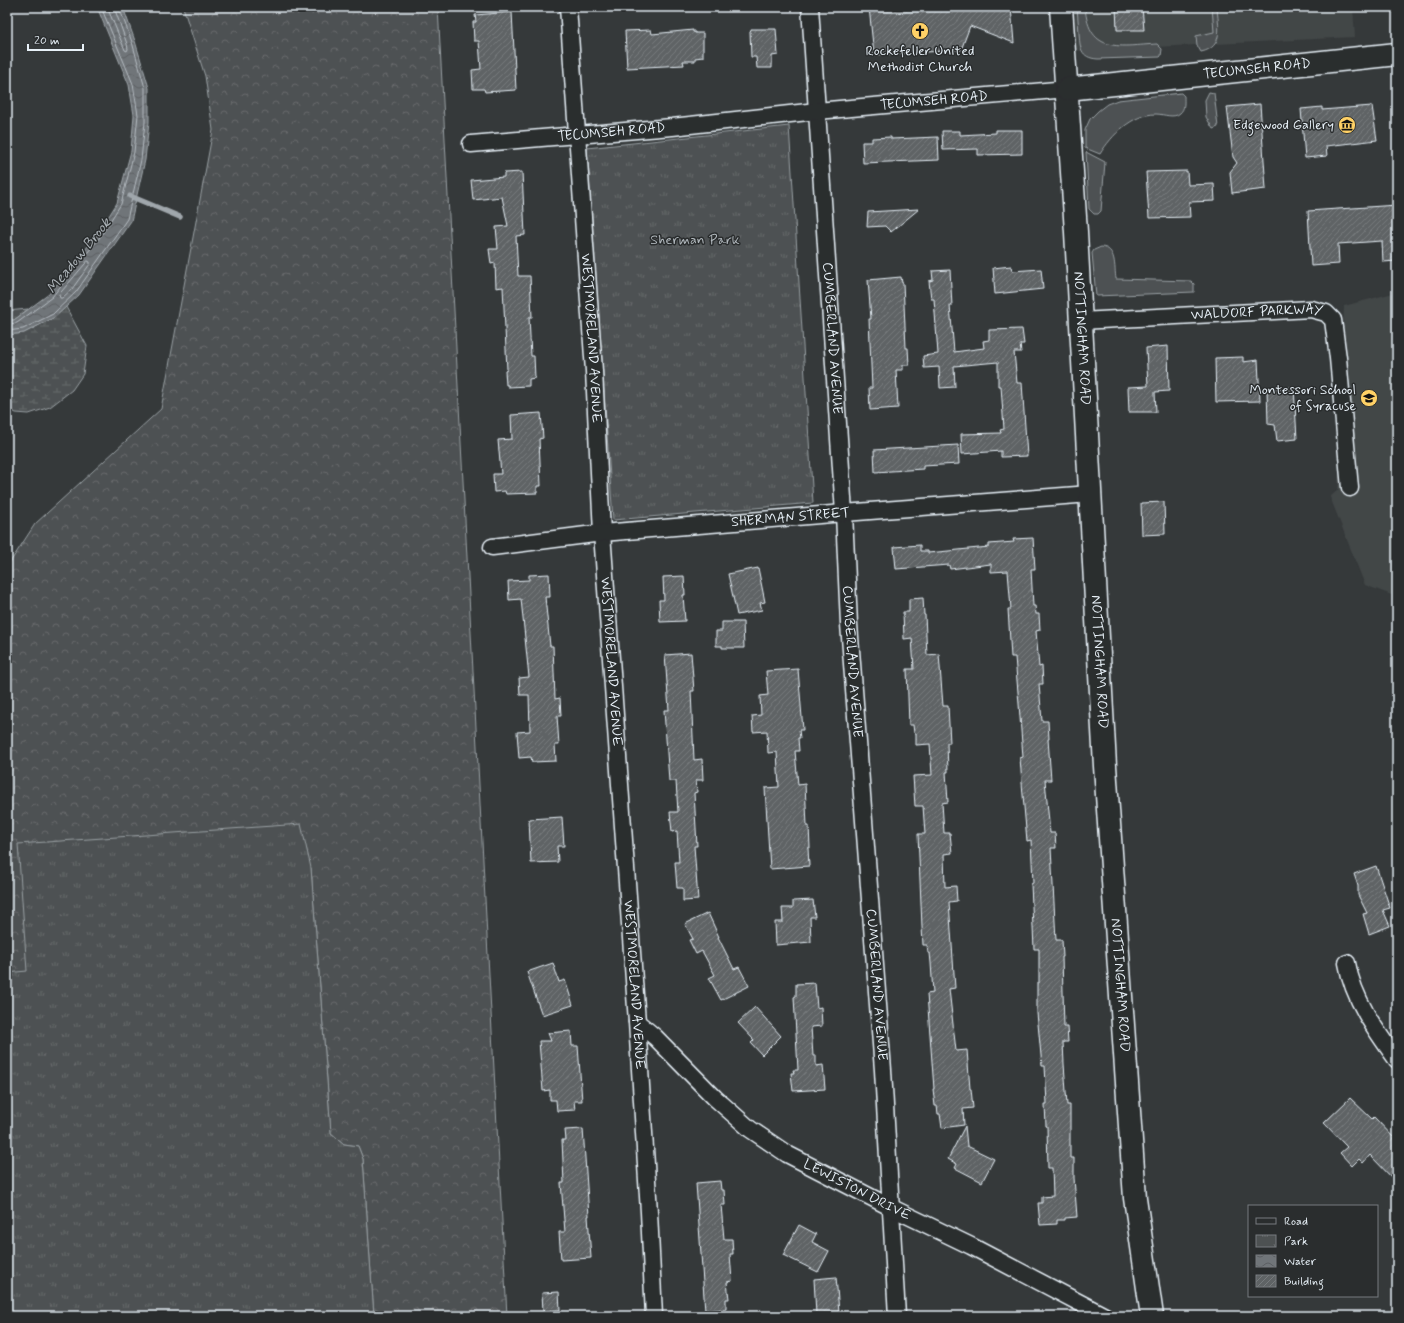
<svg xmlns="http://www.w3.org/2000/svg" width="1404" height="1323" font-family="Mynerve,sans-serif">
  <defs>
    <pattern id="forest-crowns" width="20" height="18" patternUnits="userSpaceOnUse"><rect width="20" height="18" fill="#4d5152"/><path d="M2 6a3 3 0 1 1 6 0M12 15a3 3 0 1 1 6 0" fill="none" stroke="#676a6c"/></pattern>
    <pattern id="wetland-marsh" width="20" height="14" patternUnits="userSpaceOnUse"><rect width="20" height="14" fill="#4d5152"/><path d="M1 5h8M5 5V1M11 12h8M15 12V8" fill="none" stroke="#676a6c"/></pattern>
    <pattern id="park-tufts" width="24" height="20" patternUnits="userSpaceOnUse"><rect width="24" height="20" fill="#4d5152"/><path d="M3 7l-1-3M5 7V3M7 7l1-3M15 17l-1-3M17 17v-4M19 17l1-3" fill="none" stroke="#676a6c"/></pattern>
    <pattern id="water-waves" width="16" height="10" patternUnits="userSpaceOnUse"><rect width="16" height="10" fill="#707579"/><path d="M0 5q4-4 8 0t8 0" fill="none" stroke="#5b5e62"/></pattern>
    <pattern id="building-hatch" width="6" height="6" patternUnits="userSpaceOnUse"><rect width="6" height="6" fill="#5f6365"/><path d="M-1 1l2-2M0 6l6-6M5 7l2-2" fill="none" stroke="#767a7c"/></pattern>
  </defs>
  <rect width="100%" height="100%" fill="#35393a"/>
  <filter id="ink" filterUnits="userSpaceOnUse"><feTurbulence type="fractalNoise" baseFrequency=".025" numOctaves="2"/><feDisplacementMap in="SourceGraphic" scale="8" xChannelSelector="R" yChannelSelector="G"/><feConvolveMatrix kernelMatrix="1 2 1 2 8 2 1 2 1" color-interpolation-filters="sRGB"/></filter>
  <g filter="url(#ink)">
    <path fill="#424647" d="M1072,7H1353L1355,37L1074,51Z
      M1397,292V597L1365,585L1330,497L1338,490L1344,306Z"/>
    <path fill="#4d5152" stroke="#9aa1a5" d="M1077,7H1085C1089,55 1121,46 1157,44L1162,49L1161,56L1160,57L1098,59C1080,58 1080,47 1079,33C1078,24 1078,16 1077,7Z
      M1212,7H1217C1218,25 1225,47 1201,52L1197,45L1196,36L1214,32Z
      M1209,92L1214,93L1218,127L1213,129L1206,117L1205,100Z
      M1181,93L1184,96C1184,102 1185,109 1180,113C1174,119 1164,114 1156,114C1132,114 1112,135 1100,154L1085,148V130L1090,119L1098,111L1107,104L1118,100Z
      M1086,152L1105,162L1101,211L1098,214H1094L1089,209Z
      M1101,247C1117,248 1114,267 1116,279L1191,281L1194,284V292L1096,296L1092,253L1094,250Z"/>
    <path fill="url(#forest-crowns)" stroke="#9aa1a5" d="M183,7H438L507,1316H374L363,1159L358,1146L344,1144L331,1133L311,868L27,972L7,973V567L35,524L161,409L213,130L205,76Z"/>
    <path fill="url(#wetland-marsh)" stroke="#9aa1a5" d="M66,307L87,346L83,374L72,390L50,407L29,414L16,413L7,408V335L24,333L55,317Z
      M28,309L14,320H7V311Z"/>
    <path fill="url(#park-tufts)" stroke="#9aa1a5" d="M789,126L813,503L613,520L587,148Z
      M301,824L311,868L331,1133L344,1144L358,1146L363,1159L374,1316H7V973L27,971L18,844Z"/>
    <path fill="url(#water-waves)" stroke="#a0a7ac" d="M97,7H123L135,41L149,88V122L145,160L131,221L79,295L55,317L24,333L7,335V320H14L49,294L97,235L117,203L131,151L134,115L129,85Z"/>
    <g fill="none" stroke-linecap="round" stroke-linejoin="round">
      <path stroke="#b8bfc5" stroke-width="1" d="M107,7L125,50L127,51L128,49L127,44L114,7
        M88,261L90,262V264L72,289L62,298H60L59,295Z
        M7,324L17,323L52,297L100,237L121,204L134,152L138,115L133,84L101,7
        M7,331L23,329L53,314L76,292L127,219L141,160L145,122V88L132,42L119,7"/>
      <path stroke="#a0a7ac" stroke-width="5.5" d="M130,196L180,217"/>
    </g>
    <path fill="url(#building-hatch)" stroke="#e8f1f8" d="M869,7H1011L1014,43L970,26L961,50L874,55Z
      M1116,7H1142L1144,30H1117Z
      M512,12L516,90L485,92L484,89H473L472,70L481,69L479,41H474L473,22H476L475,15Z
      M751,29H776L778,55L772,56V68H757L756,57H751L750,31L751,30Z
      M651,30L652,34L693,30V32H695V33H703V57L695,58V61H683L684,65L627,68L625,31Z
      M1260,104L1266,189L1232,193L1230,172L1237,163L1233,157L1227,107Z
      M1372,106L1377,140L1326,146L1327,156L1305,158L1301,109L1322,107V110Z
      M996,130H1022V154L978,155V149L943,150L942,131H960V135L996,133Z
      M891,137V139L938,137L939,160L863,163L862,142H872V138Z
      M1187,171L1188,185L1214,184L1215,201L1189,202L1190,217L1149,218L1146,172Z
      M522,172L525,235L516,236L518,276H530L532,317H529L531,356H534L535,378L529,379V386L508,387V385H506L505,371L507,370L503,287L496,288L495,263L491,264L489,249H498L496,227L508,226L502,197L473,200L471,180L504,177V173Z
      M1397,205V261L1383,262L1382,241L1338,244L1339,264L1311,266L1308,211Z
      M919,209L891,232L885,226L867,227L868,212Z
      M1011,266L1012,271L1041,269L1043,289L995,294L993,268Z
      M950,270L952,306H950L954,352L984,348L983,341L989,340V330L1022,329L1024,344H1020L1021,352H1014L1017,383H1022L1027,456L1001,457V451L962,454L961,434L1001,433L1000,430L1004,429L1001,386H998V362L954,366L955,387L940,388L939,367L924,368L923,356L938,354L934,299H931L929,281L933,280L932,271Z
      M901,277L902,283H903L906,348H908L909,365H903V370H896L898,408L870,410L869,388H872L869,319H871L868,280Z
      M1168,346L1169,391L1155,392L1156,412H1129L1128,387L1148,386L1146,348Z
      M1243,357V362L1258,360L1260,401L1216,402L1215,358Z
      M1294,387L1297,439L1277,441L1275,425L1268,424L1267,389Z
      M541,413L543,438L539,439L541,486H537V493L506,494L505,491L494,492L493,474H501L498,440L512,439L511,415Z
      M958,445L959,464L923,466V469L875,472L874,450Z
      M1164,502L1165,534L1142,535L1141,503Z
      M1033,538L1035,569H1031L1033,606H1035L1036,614H1039L1040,630L1036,631L1039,667L1042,666L1043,684H1039L1042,721H1048L1049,739H1048L1051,780H1045L1050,833H1055L1056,848H1051L1053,885L1056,940H1062L1063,957H1062L1064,1027H1067L1068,1042H1063L1064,1064L1067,1105H1070V1158H1074V1178L1077,1217L1065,1218V1220H1057V1224L1040,1225L1038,1203H1042V1197L1053,1196L1052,1168H1048L1047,1126H1046L1045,1104H1047L1045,1066H1042L1037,1013V983H1039V949H1034L1031,884L1033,883L1031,840L1027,841L1023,795L1020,758L1023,757L1019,704L1015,657H1011L1008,609H1011L1008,571L991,572V564L950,569L949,565L896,569L894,547L920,545V551H928V553L989,547V544L1014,542L1013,539Z
      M758,568L765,602L760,603L762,610L737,615L728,574Z
      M549,574L550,597H545L550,646H553L555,699L560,698L561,716H557L559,745H555L556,761L532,762L531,757L519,758L517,732L530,731L529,695H520L519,678L529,677L521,599L509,600L508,581L529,580V575Z
      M684,576L685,595H683L685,621L660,622L659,600H664L663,577Z
      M923,598L924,615H925L927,655L939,654L943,706H948L950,743H947L948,772H946L948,802L942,803L944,833H950L952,853L944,854L945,887L956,886L957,901L949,902L955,988L949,989L956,1051L967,1050L970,1089H971L973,1108L963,1109L964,1125L942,1128L940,1114H938L937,1106H935L933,1089H934L927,994L933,993L931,963L930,953H928L927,945H923L922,927L918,834H925L923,806H915L913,776L932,775L930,744L916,745V733H914L913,725H909L907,669H914L912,638L904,639L903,612H909V599Z
      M722,622H743L744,648H722V646H716V631H722Z
      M691,653L694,691H691L694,760L702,759L703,780H696L697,792L694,793L697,846H694L698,900L683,901V888H677L675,862H679L677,831L672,832L670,812H678L676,781H669L664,710H669L665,655Z
      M798,669L803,730H799L800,738H798L799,751H795L798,785L805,784L807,826H809L810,848H808L809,866L770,869L765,788L779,787L777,752L768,753L767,731L753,732L752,716L761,715L760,696L768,695L766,671Z
      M562,817L564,846H557L558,862L531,863L529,819Z
      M1376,866L1390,908L1383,910L1390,926L1369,934L1363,914L1367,913L1358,895V886L1354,874Z
      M813,900L815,917H810L811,942L776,945L775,922H783L782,908H793V901Z
      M708,913L719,937H718L734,969L739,967L749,986L721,1000L709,978L715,975L702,951L696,954L689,940L693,939L685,924Z
      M553,963L559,982L565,980L573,1005L542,1015L527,972Z
      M815,983L817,1008L821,1007L822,1026L811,1027L813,1056H816V1066L823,1065L825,1089L793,1091L791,1073H794L793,1070H798L794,997L796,996V984Z
      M755,1007L781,1036L762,1055L751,1043L754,1040L738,1023Z
      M571,1031L572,1046H578L582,1101H574L575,1110L557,1111L556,1100H550V1090L543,1091L539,1041H551L548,1033Z
      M1350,1098L1372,1119L1374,1117L1397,1141V1183L1370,1155L1363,1163L1359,1159L1352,1166L1340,1153L1347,1147L1324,1123Z
      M965,1126L967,1146L994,1159L982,1182L955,1168L957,1164L948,1159Z
      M583,1129L589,1216H588L591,1258L561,1260L559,1232H565L561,1183H564L562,1140H566L565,1130Z
      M720,1181L721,1190H724L725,1205H721L724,1239H732L733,1254H730L732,1281L727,1282L729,1299H726V1309L705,1311L696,1183Z
      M799,1225L816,1234L812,1242L829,1251L818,1272L783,1255Z
      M836,1277L839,1312L816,1314L814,1279Z
      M559,1292L560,1310L543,1311L542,1293Z"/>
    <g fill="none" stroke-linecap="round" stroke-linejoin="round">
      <defs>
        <g id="street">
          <path id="s1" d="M568,7L594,371L602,533L637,1022L649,1212L654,1316"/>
          <path id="s2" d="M810,7L844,513L849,624L883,1070L897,1316"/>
          <path id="s3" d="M471,144L672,127L817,111L1067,89"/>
          <path id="s4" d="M1080,321L1311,309L1326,313L1333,320L1338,358L1350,488"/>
          <path id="s5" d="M492,547L602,533L844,513L1090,494"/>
          <path d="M1347,963C1353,999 1376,1031 1397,1060"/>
          <path id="s6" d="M637,1022L655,1037L715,1098L750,1129L787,1154L890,1207L971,1246L1105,1316"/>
        </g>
        <g id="secondary">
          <path id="s7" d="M1061,7L1076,232L1105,766L1135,1198L1152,1316"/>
          <path id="s8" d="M1067,89L1397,54"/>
        </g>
      </defs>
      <use href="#street" stroke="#e8f1f8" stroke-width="19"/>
      <use href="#secondary" stroke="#e8f1f8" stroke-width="25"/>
      <use href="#street" stroke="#2a2d2e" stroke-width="16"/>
      <use href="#secondary" stroke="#2a2d2e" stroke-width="22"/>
    </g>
  </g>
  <defs>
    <symbol id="church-disc" viewBox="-11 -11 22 22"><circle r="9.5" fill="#ffd166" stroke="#2a2d2e"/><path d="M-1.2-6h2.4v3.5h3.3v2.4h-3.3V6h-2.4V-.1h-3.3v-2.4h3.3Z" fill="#111"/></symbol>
    <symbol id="museum-disc" viewBox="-11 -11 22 22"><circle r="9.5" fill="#ffd166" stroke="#2a2d2e"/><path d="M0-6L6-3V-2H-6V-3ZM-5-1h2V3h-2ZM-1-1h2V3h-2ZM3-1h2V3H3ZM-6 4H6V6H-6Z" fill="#111"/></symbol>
    <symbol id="school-disc" viewBox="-11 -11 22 22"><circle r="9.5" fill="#ffd166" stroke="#2a2d2e"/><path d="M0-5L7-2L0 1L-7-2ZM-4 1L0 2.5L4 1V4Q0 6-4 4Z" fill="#111"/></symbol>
  </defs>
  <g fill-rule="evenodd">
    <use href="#church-disc" x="910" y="21" width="20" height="20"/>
    <use href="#museum-disc" x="1337" y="115" width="20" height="20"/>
    <use href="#school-disc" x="1359" y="388" width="20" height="20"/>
  </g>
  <g text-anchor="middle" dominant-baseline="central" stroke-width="3" stroke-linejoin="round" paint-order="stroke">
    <g font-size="14" fill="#e8f1f8" stroke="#2a2d2e" text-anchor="end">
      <text x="920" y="51" text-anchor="middle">Rockefeller United<tspan x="920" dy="16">Methodist Church</tspan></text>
      <text x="1334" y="125">Edgewood Gallery</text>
      <text x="1356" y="390">Montessori School<tspan x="1356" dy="16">of Syracuse</tspan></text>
    </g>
    <g font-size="14" fill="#e8f1f8" stroke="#2a2d2e">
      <text stroke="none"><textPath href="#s8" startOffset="191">TECUMSEH ROAD</textPath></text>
      <text stroke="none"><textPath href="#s3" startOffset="465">TECUMSEH ROAD</textPath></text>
      <text stroke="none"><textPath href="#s3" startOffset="141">TECUMSEH ROAD</textPath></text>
      <text stroke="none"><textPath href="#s4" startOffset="177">WALDORF PARKWAY</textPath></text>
      <text stroke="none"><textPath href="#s1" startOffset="332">WESTMORELAND AVENUE</textPath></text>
      <text stroke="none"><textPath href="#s2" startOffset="332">CUMBERLAND AVENUE</textPath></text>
      <text stroke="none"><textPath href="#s7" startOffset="332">NOTTINGHAM ROAD</textPath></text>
      <text stroke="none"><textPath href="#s5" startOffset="300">SHERMAN STREET</textPath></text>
      <text stroke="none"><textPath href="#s1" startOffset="656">WESTMORELAND AVENUE</textPath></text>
      <text stroke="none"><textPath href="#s2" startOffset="656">CUMBERLAND AVENUE</textPath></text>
      <text stroke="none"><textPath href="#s7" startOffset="656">NOTTINGHAM ROAD</textPath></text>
      <text stroke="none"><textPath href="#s1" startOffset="980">WESTMORELAND AVENUE</textPath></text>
      <text stroke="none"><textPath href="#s2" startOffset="980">CUMBERLAND AVENUE</textPath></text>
      <text stroke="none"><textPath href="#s7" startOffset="980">NOTTINGHAM ROAD</textPath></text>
      <text stroke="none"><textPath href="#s6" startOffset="279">LEWISTON DRIVE</textPath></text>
    </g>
    <g font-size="14" fill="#b2b9be" stroke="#2a2d2e">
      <text x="695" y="240">Sherman Park</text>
    </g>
    <g font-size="15" font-style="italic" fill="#acb3b8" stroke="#2a2d2e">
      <text transform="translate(79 256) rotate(-51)">Meadow Brook</text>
    </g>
  </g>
  <rect width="1404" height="1323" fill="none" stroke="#2a2d2e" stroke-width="24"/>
  <rect x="12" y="12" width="1380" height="1299" fill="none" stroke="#e8f1f8" stroke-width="1.5" filter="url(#ink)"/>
  <rect x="1248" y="1205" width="130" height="92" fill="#2a2d2e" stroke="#767b7f"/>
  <rect x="1256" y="1218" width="20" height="6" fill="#2a2d2e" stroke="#767b7f"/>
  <text x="1284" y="1225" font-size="12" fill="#e8f1f8">Road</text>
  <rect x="1256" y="1235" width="20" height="12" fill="url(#park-tufts)" stroke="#767b7f"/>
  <text x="1284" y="1245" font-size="12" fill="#e8f1f8">Park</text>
  <rect x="1256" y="1255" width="20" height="12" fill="url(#water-waves)" stroke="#767b7f"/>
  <text x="1284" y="1265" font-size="12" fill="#e8f1f8">Water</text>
  <rect x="1256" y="1275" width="20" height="12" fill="url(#building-hatch)" stroke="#767b7f"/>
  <text x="1284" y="1285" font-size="12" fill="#e8f1f8">Building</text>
  <path d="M28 44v6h55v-6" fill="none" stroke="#e8f1f8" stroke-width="2"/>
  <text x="34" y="44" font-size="12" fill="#e8f1f8" stroke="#2a2d2e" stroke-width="3" paint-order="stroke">20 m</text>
</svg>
